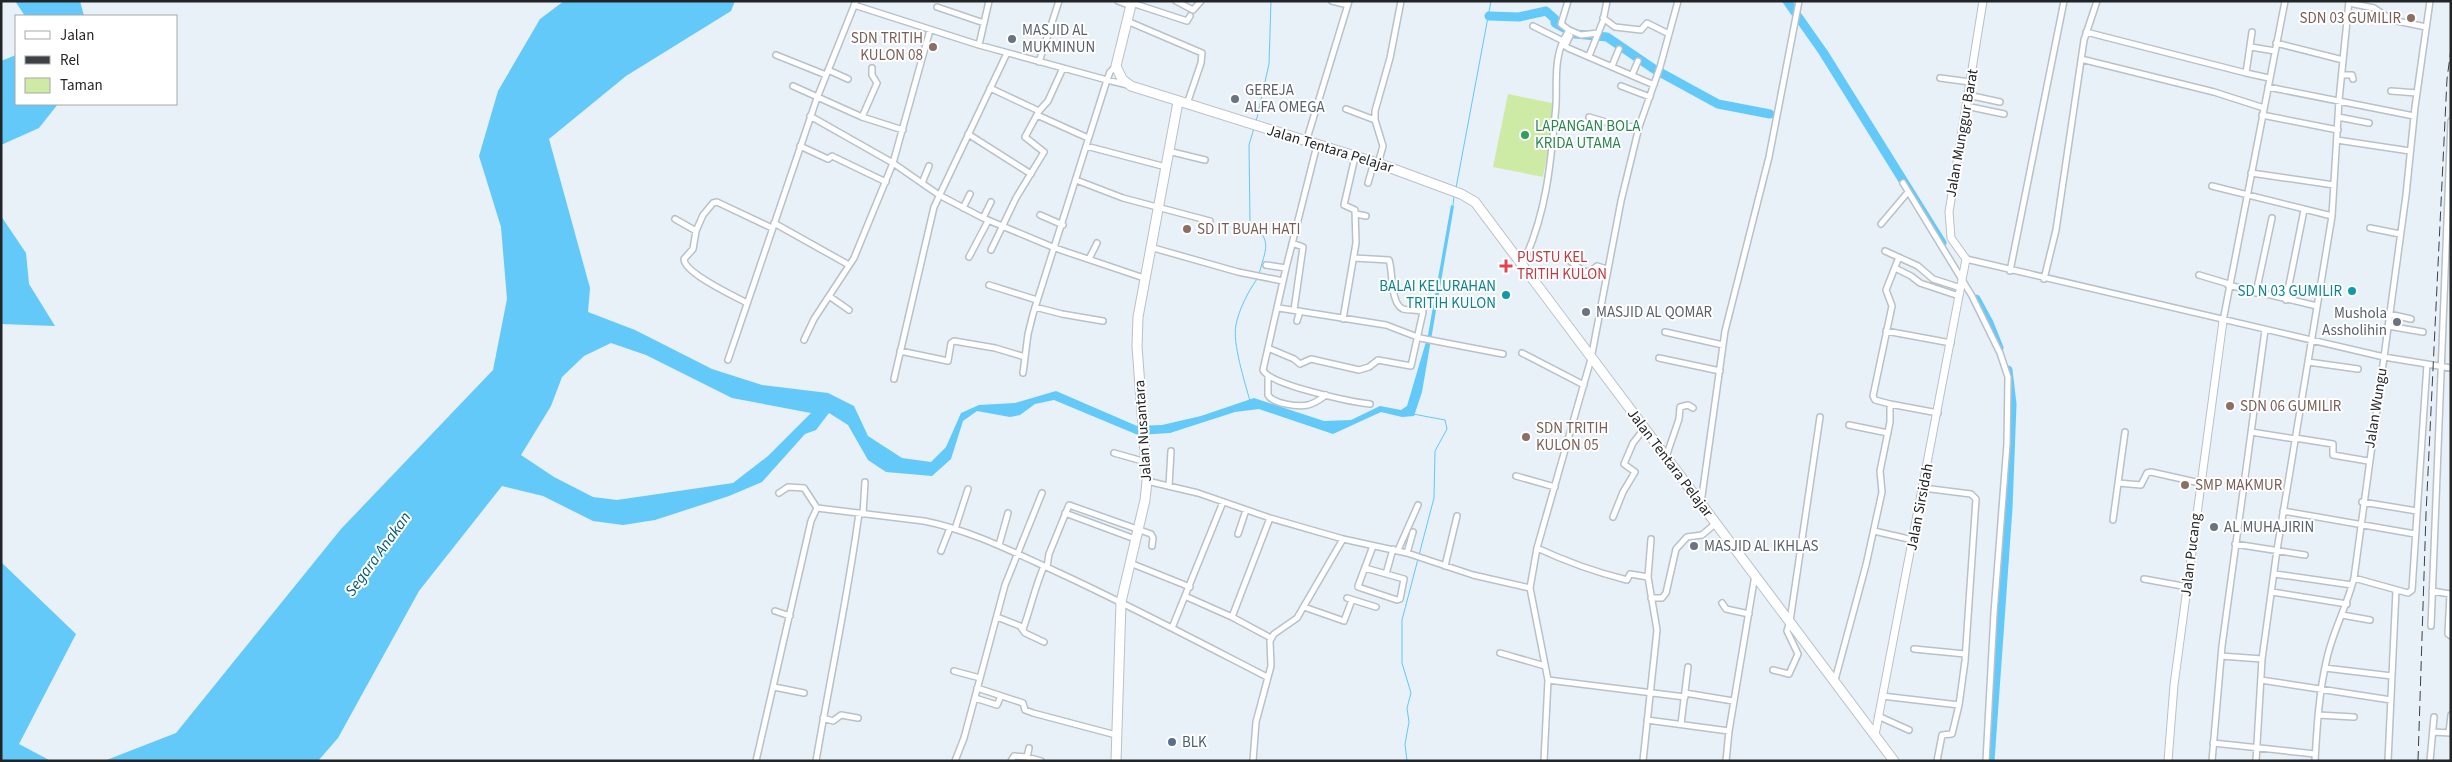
<svg xmlns="http://www.w3.org/2000/svg" width="2452" height="762" font-family="'Source Sans 3',sans-serif">
  <rect width="100%" height="100%" fill="#e8f0f8"/>
  <path fill="#ceeba6" d="M1508,94L1557,104L1543,177L1493,167Z"/>
  <path fill="#62c9f8" fill-rule="evenodd" d="M15,1H80L84,16H25Z
    M564,1H735L731,11L626,76L549,139L590,288L588,312L635,330L712,369L762,385L828,393L854,406L868,436L902,458L931,462L946,447L961,413L979,405L1015,403L1056,391L1137,426L1162,425L1201,416L1254,398L1324,421L1351,420L1380,406L1401,410L1407,406L1428,335L1451,205L1454,206L1422,392L1414,416L1402,417L1381,412L1333,434L1259,409L1235,412L1170,433L1138,435L1054,400L1035,404L1020,415L1010,417L977,411L963,421L951,459L932,476L886,472L868,460L848,425L829,413L816,430L805,434L762,482L729,496L655,520L623,525L593,521L543,496L502,486L419,591L338,738L318,761H104L176,733L341,529L493,370L507,299L501,227L479,156L498,91L540,19ZM611,343L646,355L732,398L811,413L768,456L733,483L617,500L593,497L554,477L521,455L551,406L562,377L584,356Z
    M16,55V104H58L39,128L1,145V61Z
    M1,216L26,253L29,284L55,326L1,324Z
    M1,562L76,634L19,744L51,761H1Z"/>
  <g fill="none" stroke-linecap="round" stroke-linejoin="round">
    <path stroke="#62c9f8" stroke-width="1" d="M1256,122L1269,64L1271,1
      M1254,128L1249,145L1250,222C1274,242 1265,248 1259,275
      M1456,188L1491,1
      M1453,205L1454,196
      M1250,401C1245,383 1232,342 1236,325C1239,309 1248,292 1257,279
      M1413,414L1445,420L1447,429L1435,451L1434,498L1419,555
      M1407,761L1405,744L1409,722L1407,708L1411,693L1402,663V620L1418,559"/>
    <path stroke="#62c9f8" stroke-width="9" d="M1787,1L1823,52L1942,243
      M1489,16L1519,17L1546,11L1555,19V23L1575,34L1607,37L1654,69L1718,104L1770,114
      M1976,299L1989,323L1999,348
      M1990,761L2008,508L2012,404L2008,370"/>
    <defs>
      <path id="street" d="M1118,1L1131,6
        M1176,1L1193,10L1201,1
        M1332,1L1348,5
        M1568,1L1561,24L1569,30
        M1132,3L1187,21L1190,16
        M2349,3L2374,8L2392,20L2426,27
        M854,5L979,45L1107,80L1110,72L1116,66
        M937,7L984,23
        M1603,18L1615,27L1641,30L1647,23L1669,34
        M1127,21L1202,53L1201,63L1187,104
        M1533,26L1563,41L1569,30L1581,35L1598,33
        M2086,32L2246,73L2252,32
        M1570,36L1565,46L1568,48L1654,85
        M2276,43L2343,60
        M979,45L989,1
        M2251,47L2275,51
        M776,55L826,75
        M1589,56L1603,21L1607,1
        M2081,59L2214,92L2264,108
        M1039,62L1059,1
        M1612,66L1619,49
        M828,70L848,79
        M2246,73L2269,78
        M1632,75L1638,61
        M2342,75H2352L2353,79
        M1940,78L1970,82
        M793,86L862,117L903,130
        M1621,86L1650,97
        M2268,87L2414,116
        M990,88L1039,111
        M2391,91L2417,93
        M1968,95L2000,102
        M1966,106L2004,114
        M1346,109L1375,120
        M1037,115L1088,138
        M2262,115L2338,130
        M810,116L893,163L939,195L983,218L1055,248L1144,278
        M862,117L877,83L872,75V68
        M1589,117L1619,126L1639,127
        M2338,117L2369,123
        M968,134L1031,174
        M2337,140L2410,151
        M1306,142L1349,1
        M1317,145L1286,268L1263,370C1270,385 1352,402 1370,404
        M800,146L828,159L832,156L886,182
        M1086,146L1166,167
        M1168,151L1205,160
        M1378,164L1383,146L1375,120V111L1390,58L1401,1
        M2251,173L2334,185
        M1076,180L1123,198L1210,221
        M922,183L929,166
        M1368,183L1374,162
        M1903,183L1972,296L2000,353L2008,377L2007,444L1994,613L1986,761
        M2212,186L2332,216L2339,100L2349,1
        M963,208L970,194
        M1356,214L1366,216
        M1040,215L1063,225
        M983,218L991,202
        M675,219L696,231
        M774,223L849,265
        M1881,224L1908,192
        M2370,228L2400,234
        M1292,243L1303,247L1294,310
        M1150,247L1238,272L1283,281
        M991,250L1016,198L1044,152L1025,137L1039,111L1048,101L1063,68
        M1885,251L1918,266L1933,279L1961,288
        M969,257L988,221
        M1089,259L1097,243
        M1567,259L1585,272L1591,271L1597,266L1607,269
        M1966,259L2384,357L2451,368
        M1266,265L1286,268
        M1522,265C1547,214 1551,161 1556,105C1557,83 1554,62 1563,41
        M1895,268L1911,276L1920,283L1959,296
        M2010,271L2064,1
        M2199,275L2229,284
        M2044,279L2056,230L2084,40L2097,1
        M989,285L1037,300
        M2228,285L2317,306
        M2256,293L2272,218
        M829,296L849,310
        M2286,300L2304,210
        M747,303C734,296 684,273 684,259L693,249L696,231L703,215L713,203L717,202L772,228
        M1035,307L1062,314L1103,321
        M1279,308L1386,325L1420,338L1503,354
        M2389,314L2411,319
        M1343,319L1356,243L1355,210L1344,205L1355,157
        M1297,321L1300,311
        M2223,321L2285,1
        M2388,326L2423,332
        M1886,331L1951,343
        M1665,332L1723,345
        M804,340L814,319L854,258L893,163L930,30
        M1268,348L1294,359L1300,364L1311,359L1359,370L1369,367L1378,360L1411,366L1423,312C1417,309 1410,311 1403,309C1390,304 1393,270 1389,260L1354,258
        M900,351L948,361L951,343L954,341L995,348L1025,357
        M1522,353L1584,385
        M1659,358L1720,371
        M728,360L817,98L856,1
        M2308,362L2358,369
        M1023,373L1028,334L1033,314L1107,80L1128,85
        M1268,376V395C1273,404 1298,407 1308,405C1315,403 1321,399 1326,395
        M894,379L934,207L1007,53
        M1890,404L1938,413
        M1849,425L1888,433
        M2251,432L2295,439
        M2295,438L2333,444V455L2368,461
        M1114,453L1146,462
        M1666,457L1679,419L1680,407L1688,405L1693,408
        M1516,476L1555,487
        M1147,481L1198,493L1270,518L1343,539L1407,553L1473,575L1530,588
        M2118,483L2141,485L2147,473L2151,472L2200,483
        M1169,486L1171,451
        M1923,488L1971,494L1976,499L1965,661L1959,705L1952,734L1942,735L1937,761
        M779,493L788,487L804,488L817,508
        M2362,502L2417,511
        M1701,503L1725,331L1769,157L1799,1
        M2283,511L2415,534
        M1065,513L1135,539
        M863,514L865,482
        M1613,517L1623,492L1635,472L1624,464L1633,443L1644,429
        M2113,520L2125,432
        M955,529L968,489
        M1874,531L1913,540
        M1238,534L1246,510
        M2235,544L2305,555
        M999,545L1008,513
        M1537,548C1567,562 1595,572 1627,580L1630,574L1648,577
        M1398,550L1418,505
        M941,551L950,528
        M1407,553L1413,532
        M1130,563L1190,587
        M1445,566L1457,516
        M1047,567L1049,554L1069,505L1151,534L1153,538L1152,546
        M1365,568L1404,579L1400,599L1397,600L1358,587V586L1373,546
        M1386,574L1393,549
        M2275,574L2352,585
        M2354,578L2408,593L2412,590L2427,364
        M2144,579L2188,587
        M2432,591L2450,594L2448,634L2451,636
        M2272,592L2347,604
        M1187,597L1232,617L1271,638
        M1347,598L1376,607
        M1651,598H1662L1666,593L1676,549L1687,537L1702,535L1716,523
        M1722,603L1726,609L1749,614
        M1304,607L1344,621L1352,600
        M775,611L790,616
        M2342,615L2370,620
        M997,617L1020,626L1025,633L1044,642
        M1232,617L1270,518
        M2431,626L2451,121
        M1172,628L1223,502
        M1023,629C1031,607 1035,587 1044,566
        M1914,649L1965,654
        M1500,653L1545,666
        M2221,656L2262,659
        M2325,668L2392,676
        M1773,670L1789,674L1798,654L1787,631L1790,621L1820,417
        M954,671L980,678
        M1548,680L1685,697
        M1835,680L1866,565L1882,492L1880,471L1890,422V404L1875,400L1873,396L1892,306L1886,290L1899,257
        M2261,680L2391,700
        M774,687L804,693
        M977,688L1023,703L1025,710L1033,713L1116,735
        M1685,693L1733,701
        M1882,696L1959,705
        M975,698L997,705L1001,696
        M2318,715L2354,717
        M1878,716L1909,730
        M823,718L833,721L841,715L858,718
        M1647,720L1729,731
        M1681,724L1688,667
        M2433,732L2451,733
        M2449,733L2451,715
        M2213,743L2315,754
        M1027,757L1041,761
        M756,761L811,521L817,508L924,521C970,530 1013,552 1055,571C1127,604 1197,641 1267,677
        M816,761C830,678 848,596 859,513
        M955,761L964,738L1005,585L1042,493
        M1011,761L1014,756L1027,757L1029,748
        M1253,761L1256,722L1271,666L1270,641L1274,634L1297,618L1343,539
        M1544,761L1548,680L1530,588L1537,548L1591,359L1621,201L1639,127L1660,67L1678,1
        M1643,761L1657,630L1648,577L1651,539
        M1726,761L1729,731L1755,575
        M2212,761L2222,646L2265,330
        M2256,761L2262,659L2277,550L2332,216
        M2315,761C2317,726 2319,692 2327,658C2333,631 2347,606 2354,578L2406,195L2415,107L2430,1
        M2388,761L2396,590
        M2430,761L2434,717"/>
      <path id="secondary" d="M1875,735L1966,259L1951,238L1949,212L1983,1
        M2168,761L2174,685L2223,321"/>
      <path id="highway" d="M1132,1L1116,66L1122,79L1131,86L1380,164L1461,194L1475,202L1894,761
        M1116,761L1121,602L1145,500L1147,481L1137,346L1138,317L1178,102"/>
    </defs>
    <use href="#street" stroke="#b9c1c8" stroke-width="8"/>
    <use href="#secondary" stroke="#b9c1c8" stroke-width="9"/>
    <use href="#highway" stroke="#b9c1c8" stroke-width="11"/>
    <use href="#street" stroke="#fff" stroke-width="5"/>
    <use href="#secondary" stroke="#fff" stroke-width="7"/>
    <use href="#highway" stroke="#fff" stroke-width="9"/>
    <path stroke="#3d4044" stroke-width="1" stroke-dasharray="10 5" stroke-linecap="butt" d="M2418,761L2426,514L2447,79L2451,49"/>
  </g>
  <g fill="#8d6e63" stroke="#fff" stroke-width="2">
    <circle cx="2411" cy="18" r="5"/>
    <circle cx="933" cy="47" r="5"/>
    <circle cx="1187" cy="229" r="5"/>
    <circle cx="2230" cy="406" r="5"/>
    <circle cx="1526" cy="437" r="5"/>
    <circle cx="2185" cy="485" r="5"/>
  </g>
  <g fill="#6b7280" stroke="#fff" stroke-width="2">
    <circle cx="1012" cy="39" r="5"/>
    <circle cx="1235" cy="99" r="5"/>
    <circle cx="1586" cy="312" r="5"/>
    <circle cx="2397" cy="322" r="5"/>
    <circle cx="2214" cy="527" r="5"/>
    <circle cx="1694" cy="546" r="5"/>
  </g>
  <circle fill="#2e9e5b" stroke="#fff" stroke-width="2" cx="1525" cy="135" r="5"/>
  <path fill="#e0444e" stroke="#fff" stroke-width="2" d="M1503.5 258.5h5v5h5v5h-5v5h-5v-5h-5v-5h5z"/>
  <g fill="#0f9aa8" stroke="#fff" stroke-width="2">
    <circle cx="2352" cy="291" r="5"/>
    <circle cx="1506" cy="295" r="5"/>
  </g>
  <circle fill="#5c6f8a" stroke="#fff" stroke-width="2" cx="1172" cy="742" r="5"/>
  <g text-anchor="middle" dominant-baseline="central" stroke-width="4" stroke-linejoin="round" paint-order="stroke">
    <g font-size="15" fill="#785e54" stroke="#fff" text-anchor="start">
      <text x="2401" y="18" text-anchor="end">SDN 03 GUMILIR</text>
      <text x="923" y="38" text-anchor="end">SDN TRITIH<tspan x="923" dy="17">KULON 08</tspan></text>
      <text x="1197" y="229">SD IT BUAH HATI</text>
      <text x="2240" y="406">SDN 06 GUMILIR</text>
      <text x="1536" y="428">SDN TRITIH<tspan x="1536" dy="17">KULON 05</tspan></text>
      <text x="2195" y="485">SMP MAKMUR</text>
    </g>
    <g font-size="15" fill="#5b616d" stroke="#fff" text-anchor="start">
      <text x="1022" y="30">MASJID AL<tspan x="1022" dy="17">MUKMINUN</tspan></text>
      <text x="1245" y="90">GEREJA<tspan x="1245" dy="17">ALFA OMEGA</tspan></text>
      <text x="1596" y="312">MASJID AL QOMAR</text>
      <text x="2387" y="313" text-anchor="end">Mushola<tspan x="2387" dy="17">Assholihin</tspan></text>
      <text x="2224" y="527">AL MUHAJIRIN</text>
      <text x="1704" y="546">MASJID AL IKHLAS</text>
    </g>
    <g font-size="15" fill="#27864d" stroke="#fff" text-anchor="start">
      <text x="1535" y="126">LAPANGAN BOLA<tspan x="1535" dy="17">KRIDA UTAMA</tspan></text>
    </g>
    <g font-size="15" fill="#222528" stroke="#fff">
      <text transform="translate(1962 133) rotate(-80)">Jalan Munggur Barat</text>
      <text transform="translate(1330 149) rotate(17)">Jalan Tentara Pelajar</text>
      <text transform="translate(2376 408) rotate(-81)">Jalan Wungu</text>
      <text transform="translate(1143 431) rotate(-94)">Jalan Nusantara</text>
      <text transform="translate(1670 463) rotate(53)">Jalan Tentara Pelajar</text>
      <text transform="translate(1920 507) rotate(-79)">Jalan Sirsidah</text>
      <text transform="translate(2191 555) rotate(-83)">Jalan Pucang</text>
    </g>
    <g font-size="15" fill="#be3a42" stroke="#fff" text-anchor="start">
      <text x="1517" y="257">PUSTU KEL<tspan x="1517" dy="17">TRITIH KULON</tspan></text>
    </g>
    <g font-size="15" fill="#0d838f" stroke="#fff" text-anchor="end">
      <text x="1496" y="286">BALAI KELURAHAN<tspan x="1496" dy="17">TRITIH KULON</tspan></text>
      <text x="2342" y="291">SD N 03 GUMILIR</text>
    </g>
    <g font-size="15" fill="#4e5e75" stroke="#fff" text-anchor="start">
      <text x="1182" y="742">BLK</text>
    </g>
    <g font-size="16" font-style="italic" fill="#005877" stroke="#fff">
      <text transform="translate(378 554) rotate(-54)">Segara Anakan</text>
    </g>
  </g>
  <rect width="2452" height="762" fill="none" stroke="#222528" stroke-width="5"/>
  <rect x="15" y="15" width="162" height="90" fill="#ffffff" stroke="#a7a8a9"/>
  <rect x="25" y="31" width="25" height="8" fill="#ffffff" stroke="#a7a8a9"/>
  <text x="60" y="40" font-size="15" fill="#222528">Jalan</text>
  <rect x="25" y="56" width="25" height="8" fill="#3d4044" stroke="#a7a8a9"/>
  <text x="60" y="65" font-size="15" fill="#222528">Rel</text>
  <rect x="25" y="78" width="25" height="15" fill="#ceeba6" stroke="#a7a8a9"/>
  <text x="60" y="90" font-size="15" fill="#222528">Taman</text>
</svg>
